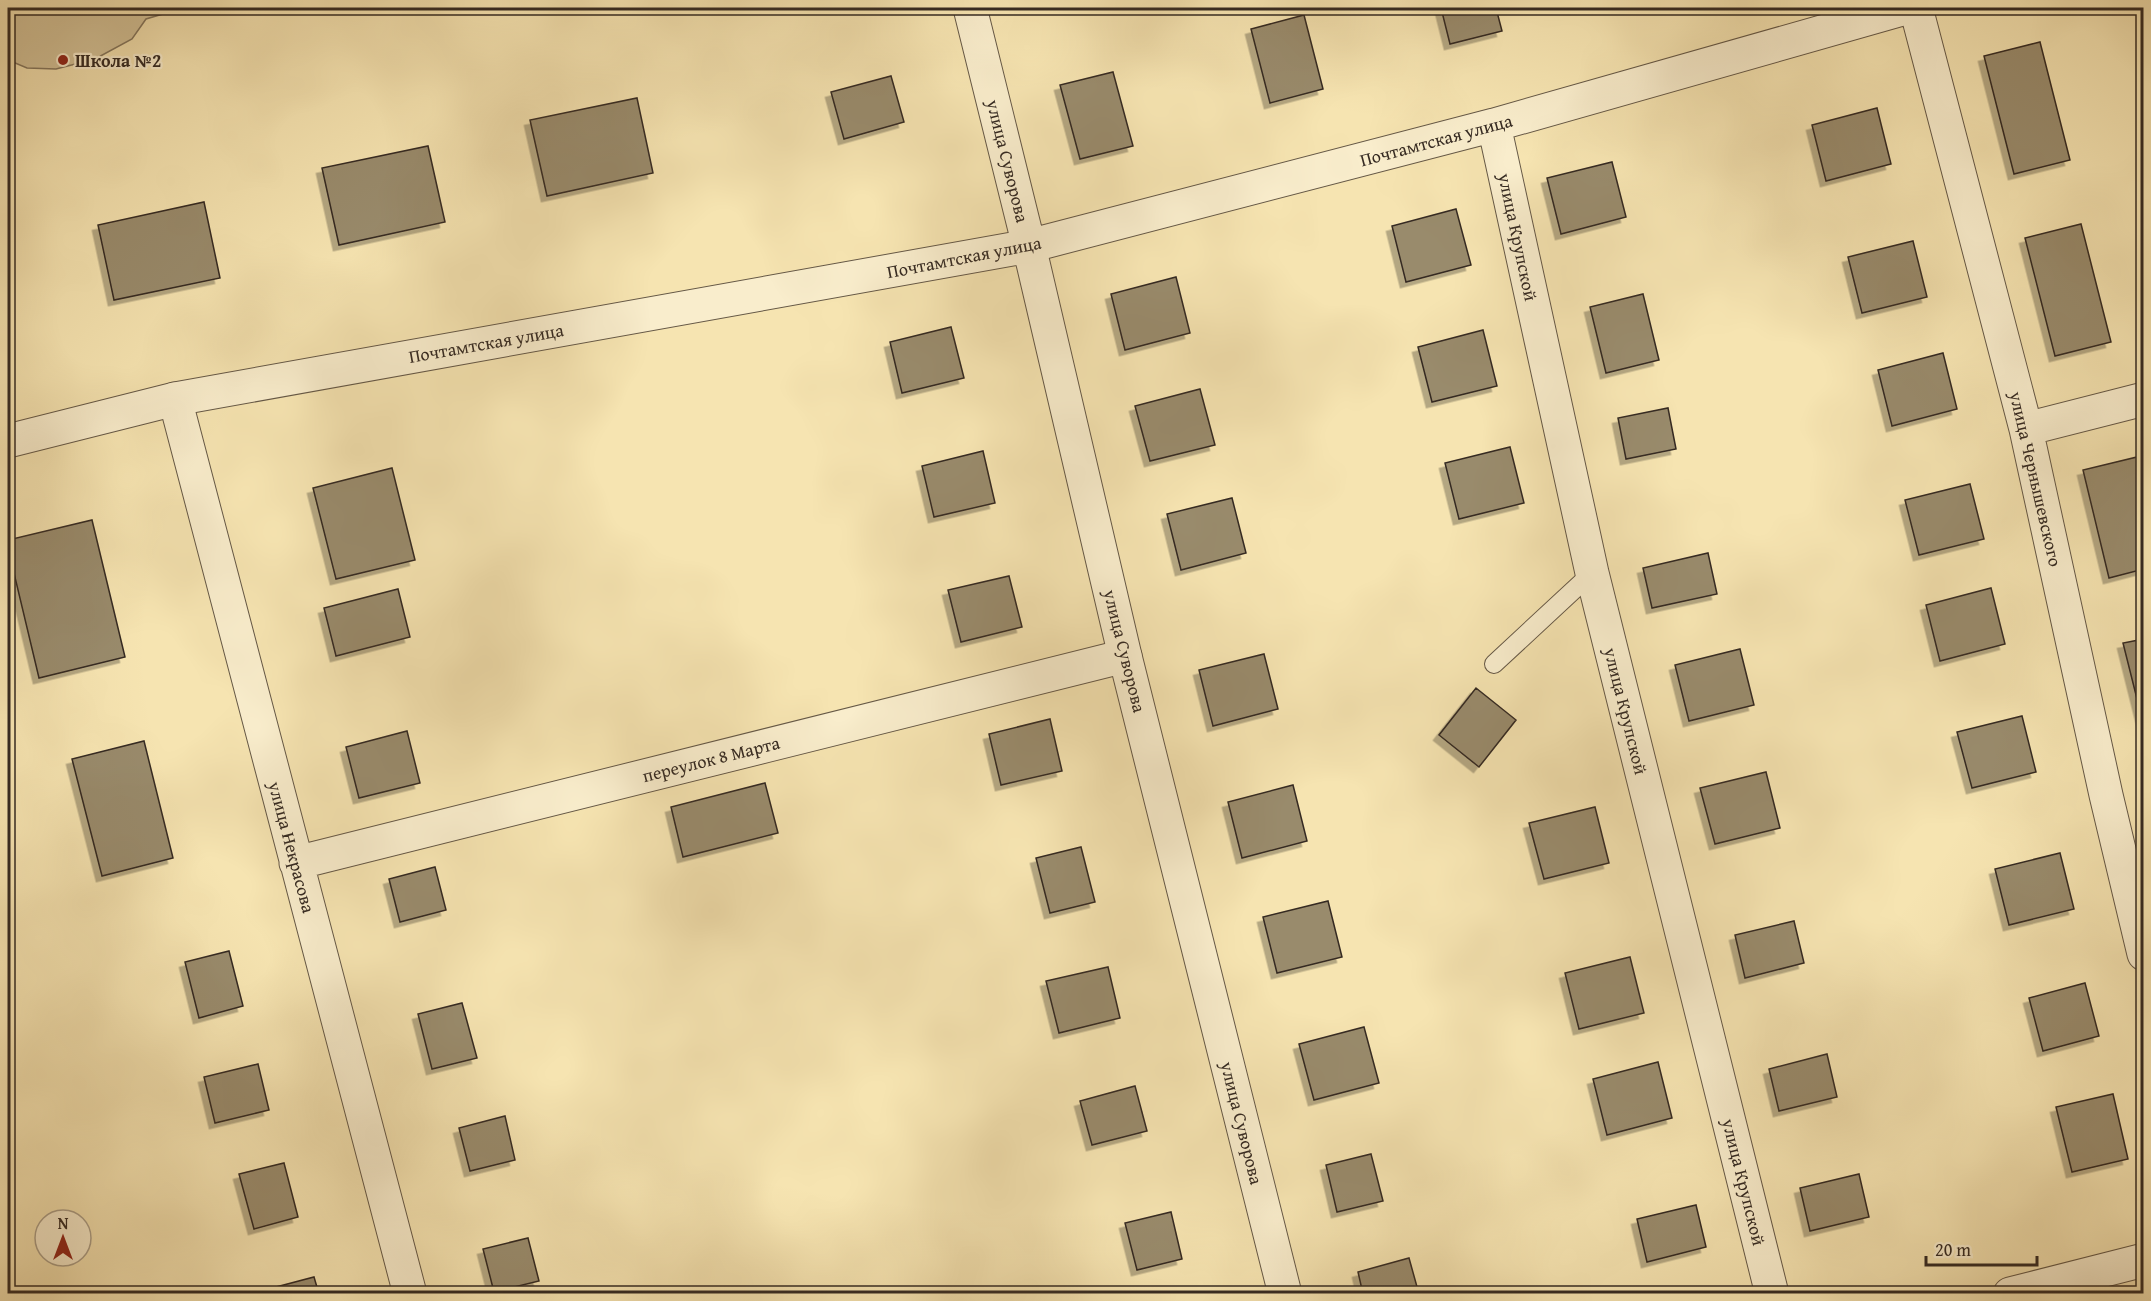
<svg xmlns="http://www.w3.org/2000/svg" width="2151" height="1301" font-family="'Gentium Book Plus',serif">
  <defs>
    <filter id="shadow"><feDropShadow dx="-5.5" dy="5.5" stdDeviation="0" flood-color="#0004"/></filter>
  </defs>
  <rect width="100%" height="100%" fill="#f6e4b1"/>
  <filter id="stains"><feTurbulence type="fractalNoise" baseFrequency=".00333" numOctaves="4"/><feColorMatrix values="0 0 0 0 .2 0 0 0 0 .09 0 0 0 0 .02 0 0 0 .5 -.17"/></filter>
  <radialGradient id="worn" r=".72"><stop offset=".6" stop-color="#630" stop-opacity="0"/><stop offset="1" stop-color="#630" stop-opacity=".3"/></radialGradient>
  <path fill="#d5c499" stroke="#85775e" stroke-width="1.5" d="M8,8H169L170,12L146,19L132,39L95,59L56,69L27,68L8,60Z"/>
  <path fill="#998b6c" stroke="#352a22" stroke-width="1.5" filter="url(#shadow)" d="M1441,8H1496L1502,31L1450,44Z
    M1304,15L1323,89L1270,103L1251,29Z
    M2040,42L2070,160L2014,174L1984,56Z
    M1113,72L1133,146L1080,159L1060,85Z
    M891,76L904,122L844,139L831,92Z
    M637,98L653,173L547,196L530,120Z
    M1877,108L1891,164L1826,181L1812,125Z
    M428,146L445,222L339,245L322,168Z
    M1612,162L1626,217L1561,234L1547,178Z
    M204,202L220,278L114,300L98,225Z
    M1456,209L1471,265L1406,282L1392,226Z
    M2081,224L2111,342L2055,356L2025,238Z
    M1913,241L1927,297L1862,313L1848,257Z
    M1176,277L1190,333L1125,350L1111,294Z
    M1643,294L1659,360L1606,373L1590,307Z
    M951,327L964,378L902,393L890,342Z
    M1483,330L1497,386L1432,402L1418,347Z
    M1943,353L1957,409L1892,426L1878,370Z
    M1200,389L1215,445L1150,461L1135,406Z
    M1668,408L1676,449L1626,459L1618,418Z
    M1510,447L1524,503L1459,519L1445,463Z
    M983,451L995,503L934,517L922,466Z
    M2137,457L2144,484V569L2109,578L2083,470Z
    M392,468L415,560L336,579L313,488Z
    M1970,484L1984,539L1919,555L1905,500Z
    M1232,498L1246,553L1181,570L1167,514Z
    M92,520L125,657L39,678L8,548V540Z
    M1708,553L1717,594L1652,608L1643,568Z
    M1009,576L1022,627L961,642L948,590Z
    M1991,588L2005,644L1940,661L1926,605Z
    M398,589L410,637L336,656L324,608Z
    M2144,639V727L2123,643Z
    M1740,649L1754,705L1689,721L1675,665Z
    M1264,654L1278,709L1213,726L1199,670Z
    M1476,688L1516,720L1479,767L1439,735Z
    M2022,716L2036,772L1972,788L1957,732Z
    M1050,719L1062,771L1001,785L989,734Z
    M407,731L420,783L359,798L346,747Z
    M144,741L173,858L102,876L72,759Z
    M1766,772L1780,828L1715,844L1700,788Z
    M765,783L778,833L683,857L671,807Z
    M1293,785L1307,841L1242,858L1228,802Z
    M1595,807L1609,863L1544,879L1529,823Z
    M1081,847L1095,902L1050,913L1036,858Z
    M2060,853L2074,909L2009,925L1995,869Z
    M435,867L446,910L400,922L389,879Z
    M1328,901L1342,957L1277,973L1263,917Z
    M1794,921L1804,963L1745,978L1735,935Z
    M229,951L243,1006L199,1018L185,962Z
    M1630,957L1644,1013L1579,1029L1565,973Z
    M1108,967L1120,1018L1059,1033L1046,981Z
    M2085,983L2099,1036L2043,1051L2029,998Z
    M462,1003L477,1058L432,1069L418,1014Z
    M1364,1027L1379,1083L1314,1100L1299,1044Z
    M1827,1054L1837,1097L1779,1111L1769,1069Z
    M1658,1062L1672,1118L1607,1135L1593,1079Z
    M258,1064L269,1110L215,1123L204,1077Z
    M1135,1086L1147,1131L1092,1145L1080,1101Z
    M2113,1094L2128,1159L2072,1172L2056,1107Z
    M505,1116L515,1160L470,1171L459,1128Z
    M1371,1154L1383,1201L1337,1212L1326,1165Z
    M284,1163L298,1217L254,1229L239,1174Z
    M1859,1174L1869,1217L1810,1231L1800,1188Z
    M1696,1205L1706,1247L1647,1262L1637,1219Z
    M1171,1212L1182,1259L1137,1270L1125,1223Z
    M528,1238L539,1281L494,1292L483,1249Z
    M1409,1258L1419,1294H1363L1358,1272Z
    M314,1277L319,1294H258L257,1292Z"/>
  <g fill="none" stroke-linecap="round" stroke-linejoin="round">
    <defs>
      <path id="service" d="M1494,664L1592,573"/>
      <path id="minor" d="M970,8L1029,246L1494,125L1906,8
        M1916,8L2026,429L2106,795L2144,954
        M1494,125L1592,573L1772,1294
        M175,399L410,1294
        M2026,429L2144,399
        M296,863L1125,656
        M2010,1294L2144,1260"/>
      <path id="tertiary" d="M8,441L175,399L1029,246L1125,656L1285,1294"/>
    </defs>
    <use href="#service" stroke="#655846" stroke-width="20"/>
    <use href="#minor" stroke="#655846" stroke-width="35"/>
    <use href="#tertiary" stroke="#655846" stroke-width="35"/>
    <use href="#service" stroke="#f9edcc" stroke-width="18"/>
    <use href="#minor" stroke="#f9edcc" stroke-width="33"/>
    <use href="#tertiary" stroke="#f9edcc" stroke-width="33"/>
  </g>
  <circle fill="#8f2418" stroke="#f9edcc" stroke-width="2" cx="63" cy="60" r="6"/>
  <g text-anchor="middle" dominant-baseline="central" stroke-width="4.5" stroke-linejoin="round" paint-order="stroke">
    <g font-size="18" font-weight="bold" fill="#352a22" stroke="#f9edcc" text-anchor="start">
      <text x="75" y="60">Школа №2</text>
    </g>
    <g font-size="18" fill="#352a22" stroke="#f9edcc">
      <text transform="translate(1436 140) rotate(-15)">Почтамтская улица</text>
      <text transform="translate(1008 161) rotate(76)">улица Суворова</text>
      <text transform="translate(1518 237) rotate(78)">улица Крупской</text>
      <text transform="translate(964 257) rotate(-11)">Почтамтская улица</text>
      <text transform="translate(486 343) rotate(-10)">Почтамтская улица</text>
      <text transform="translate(2036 479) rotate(77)">улица Чернышевского</text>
      <text transform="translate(1125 651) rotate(76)">улица Суворова</text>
      <text transform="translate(1626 711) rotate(76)">улица Крупской</text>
      <text transform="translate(711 759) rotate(-14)">переулок 8 Марта</text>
      <text transform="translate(292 847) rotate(75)">улица Некрасова</text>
      <text transform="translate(1242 1123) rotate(76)">улица Суворова</text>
      <text transform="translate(1744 1182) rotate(76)">улица Крупской</text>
    </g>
  </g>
  <rect width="2151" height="1301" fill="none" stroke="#f6e4b1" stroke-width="30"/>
  <rect x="9" y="9" width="2133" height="1283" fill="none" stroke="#352a22" stroke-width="3"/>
  <rect x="15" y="15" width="2121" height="1271" fill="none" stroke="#352a22" stroke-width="1.5"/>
  <g transform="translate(63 1238)"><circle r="28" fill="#f9edcc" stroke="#ab9f88" stroke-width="1.5"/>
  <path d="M0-4.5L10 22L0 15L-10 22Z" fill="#8f2418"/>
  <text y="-9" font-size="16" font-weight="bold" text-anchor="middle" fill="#352a22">N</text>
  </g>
  <path d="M1926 1256v9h111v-9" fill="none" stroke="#352a22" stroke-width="3"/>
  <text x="1935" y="1256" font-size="18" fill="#352a22" stroke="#f9edcc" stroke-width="4.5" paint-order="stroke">20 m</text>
  <rect width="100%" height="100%" filter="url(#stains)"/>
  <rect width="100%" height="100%" fill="url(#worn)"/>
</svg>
